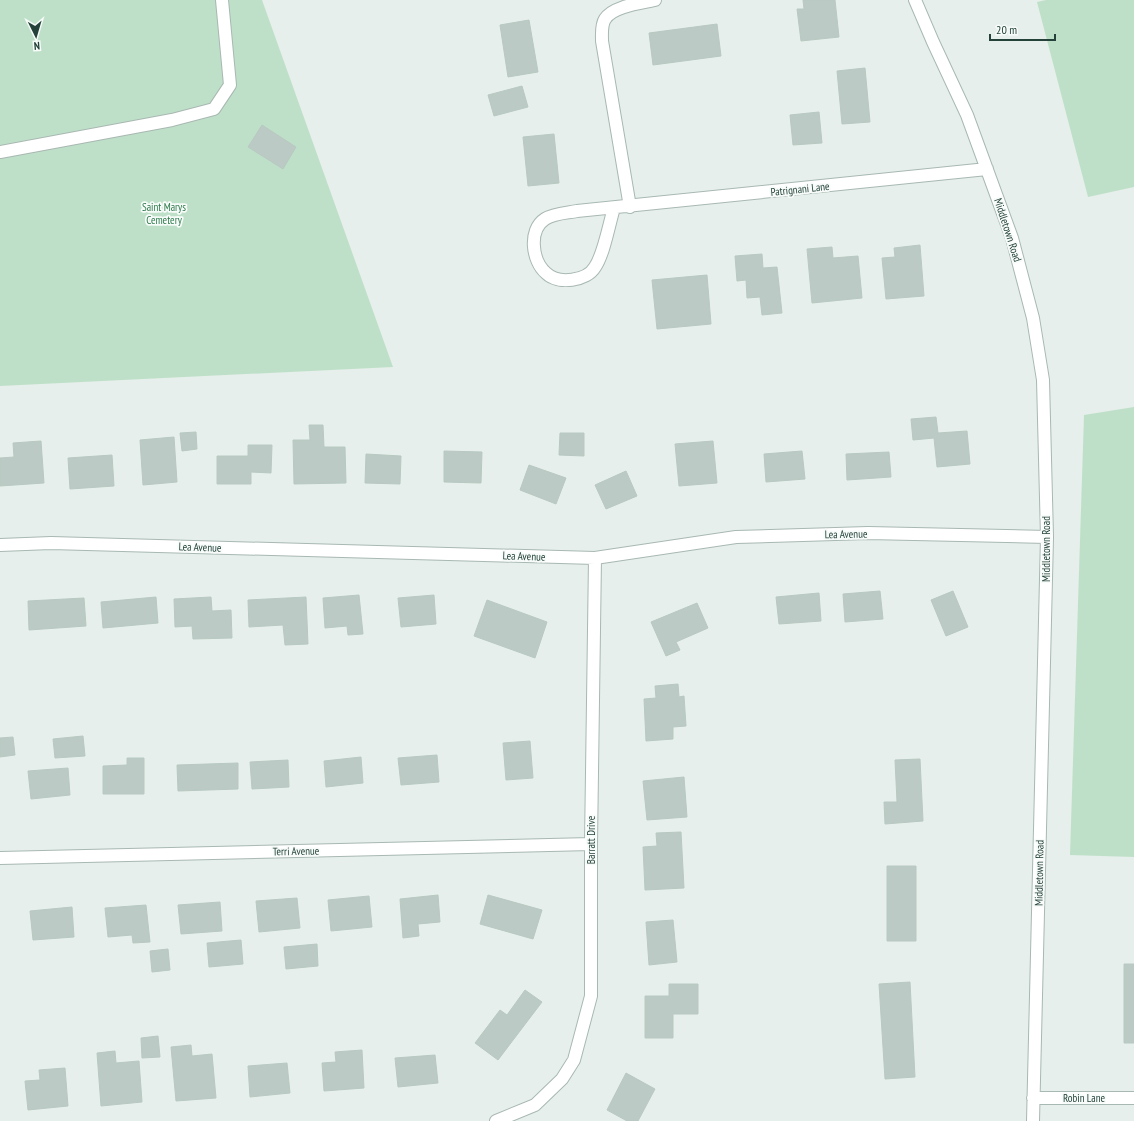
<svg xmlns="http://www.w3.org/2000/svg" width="1134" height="1121" font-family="'PT Sans Narrow',sans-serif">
  <rect width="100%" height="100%" fill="#e6efeb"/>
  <path fill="#bfe0c8" d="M0,0H262L393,367L0,386Z
    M1046,0H1134V187L1088,197L1037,2Z
    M1134,407V857L1070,855L1084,415Z"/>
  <path fill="#bbcac4" stroke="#b8c9c2" d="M803,0H835L839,37L801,41L797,9H804Z
    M529,20L538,72L508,77L500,25Z
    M717,24L721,56L653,65L649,33Z
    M865,68L870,122L842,124L837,71Z
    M522,86L528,107L494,116L488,95Z
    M819,112L822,143L793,145L790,115Z
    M262,125L296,147L283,169L248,147Z
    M554,134L559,183L528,186L523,137Z
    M920,245L924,296L886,299L882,258L895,257L894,248Z
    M832,247L833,258L858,256L862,298L812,303L807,249Z
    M762,254L763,268L777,267L782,313L762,315L760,297L747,298L746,280L737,281L735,256Z
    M707,275L711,324L657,329L652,280Z
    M936,417L938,433L967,431L970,464L937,467L934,438L913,440L911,419Z
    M309,425H323L324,447H345L346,483L294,484L293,440H310Z
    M196,432L197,449L182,451L180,433Z
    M560,433H584V456L559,455Z
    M174,437L177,482L143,485L140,440Z
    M41,441L44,483L0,486V458L14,457L13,443Z
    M713,441L717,483L679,486L675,444Z
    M248,445H272L271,473L251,472V484H217V456H248Z
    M444,451L482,452L481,483L444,482Z
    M802,451L805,479L766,482L764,454Z
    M889,452L891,477L847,480L846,454Z
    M366,454L401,456L400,484L365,483Z
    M112,455L114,486L70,489L68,458Z
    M529,465L566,478L556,504L520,490Z
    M626,471L637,496L606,509L595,485Z
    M880,591L883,619L845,622L843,594Z
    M953,591L968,627L946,636L931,600Z
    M819,593L821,621L779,624L776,597Z
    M359,595L363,634L348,635L347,626L325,628L323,598Z
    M434,595L436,624L401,627L398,598Z
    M156,597L158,623L103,628L101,602Z
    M211,597L212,611L231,610L232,638L193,639L192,626L175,627L174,599Z
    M306,597L308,644L285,645L283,625L249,627L248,600Z
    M84,598L86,626L29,630L28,601Z
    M487,600L547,622L535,658L474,636Z
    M697,603L708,628L676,642L680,650L666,656L651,622Z
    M678,684L679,697L684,696L686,726L673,727V739L646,741L644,699L656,698L655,686Z
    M83,736L85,756L55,758L53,739Z
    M13,737L15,755L0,757V738Z
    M530,741L533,778L506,780L503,743Z
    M437,755L439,782L401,785L398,758Z
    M361,757L363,783L326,787L324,761Z
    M127,758H144V794H103V766L127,765Z
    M920,759L923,821L885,824L884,802H897L895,760Z
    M288,760L289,787L252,789L250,762Z
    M238,763V789L178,791L177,765Z
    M68,768L70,795L31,799L28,771Z
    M684,777L687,817L647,820L643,781Z
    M681,832L684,888L645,890L643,847L657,846L656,833Z
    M887,866H916V941H887Z
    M438,895L440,922L418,924L419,936L403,938L400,899Z
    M488,895L542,910L533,939L480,924Z
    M369,896L372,927L331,931L328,900Z
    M297,898L300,928L259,932L256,901Z
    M220,902L222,931L181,934L178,905Z
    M146,905L150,942L133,943L132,935L108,937L105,908Z
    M72,907L74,937L33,940L30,911Z
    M673,920L677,962L649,965L646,922Z
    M241,940L243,964L209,967L207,943Z
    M317,944L318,966L286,969L284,947Z
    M168,949L170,970L152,972L150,951Z
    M1124,964H1134V1043H1124Z
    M910,982L915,1077L885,1079L879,984Z
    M669,984H698V1014H673V1038H645V996H669Z
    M525,990L542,1002L498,1060L475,1043L500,1010L507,1015Z
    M158,1036L160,1057L142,1058L141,1038Z
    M191,1045L192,1056L212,1054L216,1098L176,1101L171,1047Z
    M362,1050L364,1088L324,1091L322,1063L336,1062L335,1052Z
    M115,1051L116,1063L139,1061L142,1102L101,1106L97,1053Z
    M435,1055L438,1083L398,1087L395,1058Z
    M287,1063L290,1093L250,1097L248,1066Z
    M65,1068L68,1106L28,1110L25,1081L40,1080L39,1070Z
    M626,1073L655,1089L638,1121H627L607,1110Z"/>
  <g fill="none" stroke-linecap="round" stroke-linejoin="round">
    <defs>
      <path id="minor" d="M915,0L933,42L967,115L1012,238L1033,318L1043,380L1047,537L1033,1121
        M0,152L172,120L214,109L230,85L222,0
        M630,207L602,41C602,34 601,25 605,19C613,6 642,3 655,0
        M614,208C609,224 604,254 595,267C587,281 558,285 546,273C532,261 528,230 545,219C554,213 567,213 577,211L987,169
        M0,545L51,543L595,558L736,537L868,533L1047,537
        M0,858L591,844
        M1033,1098H1134
        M496,1121L535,1105L562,1079L574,1060L591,996V844L595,558"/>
    </defs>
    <use href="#minor" stroke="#a8b8b2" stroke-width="14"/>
    <use href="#minor" stroke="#fff" stroke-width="12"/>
  </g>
  <g text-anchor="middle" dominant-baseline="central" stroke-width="3.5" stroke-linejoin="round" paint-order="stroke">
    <g font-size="11" fill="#24423a" stroke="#f7fbf9">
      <text transform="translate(800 189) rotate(-6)">Patrignani Lane</text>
      <text transform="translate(1008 230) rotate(72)">Middletown Road</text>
      <text transform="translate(846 534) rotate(-1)">Lea Avenue</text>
      <text transform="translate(200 547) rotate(2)">Lea Avenue</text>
      <text transform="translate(1046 549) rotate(-90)">Middletown Road</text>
      <text transform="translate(524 556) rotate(2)">Lea Avenue</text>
      <text transform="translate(591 840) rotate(-90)">Barratt Drive</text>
      <text transform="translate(296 851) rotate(-1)">Terri Avenue</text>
      <text transform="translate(1039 873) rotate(-89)">Middletown Road</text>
      <text x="1084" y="1098">Robin Lane</text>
    </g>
    <g font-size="11" fill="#2d7a4b" stroke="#f7fbf9">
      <text x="164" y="207">Saint Marys<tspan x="164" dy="13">Cemetery</tspan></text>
    </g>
  </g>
  <g transform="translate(36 36) rotate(175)" stroke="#f7fbf9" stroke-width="3" paint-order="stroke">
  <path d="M0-3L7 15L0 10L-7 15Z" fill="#24423a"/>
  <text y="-6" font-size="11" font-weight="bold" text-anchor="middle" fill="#24423a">N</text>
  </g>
  <path d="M990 34v6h65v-6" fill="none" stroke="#24423a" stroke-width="2"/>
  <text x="996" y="34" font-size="12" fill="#24423a" stroke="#f7fbf9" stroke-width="3" paint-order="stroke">20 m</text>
</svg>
